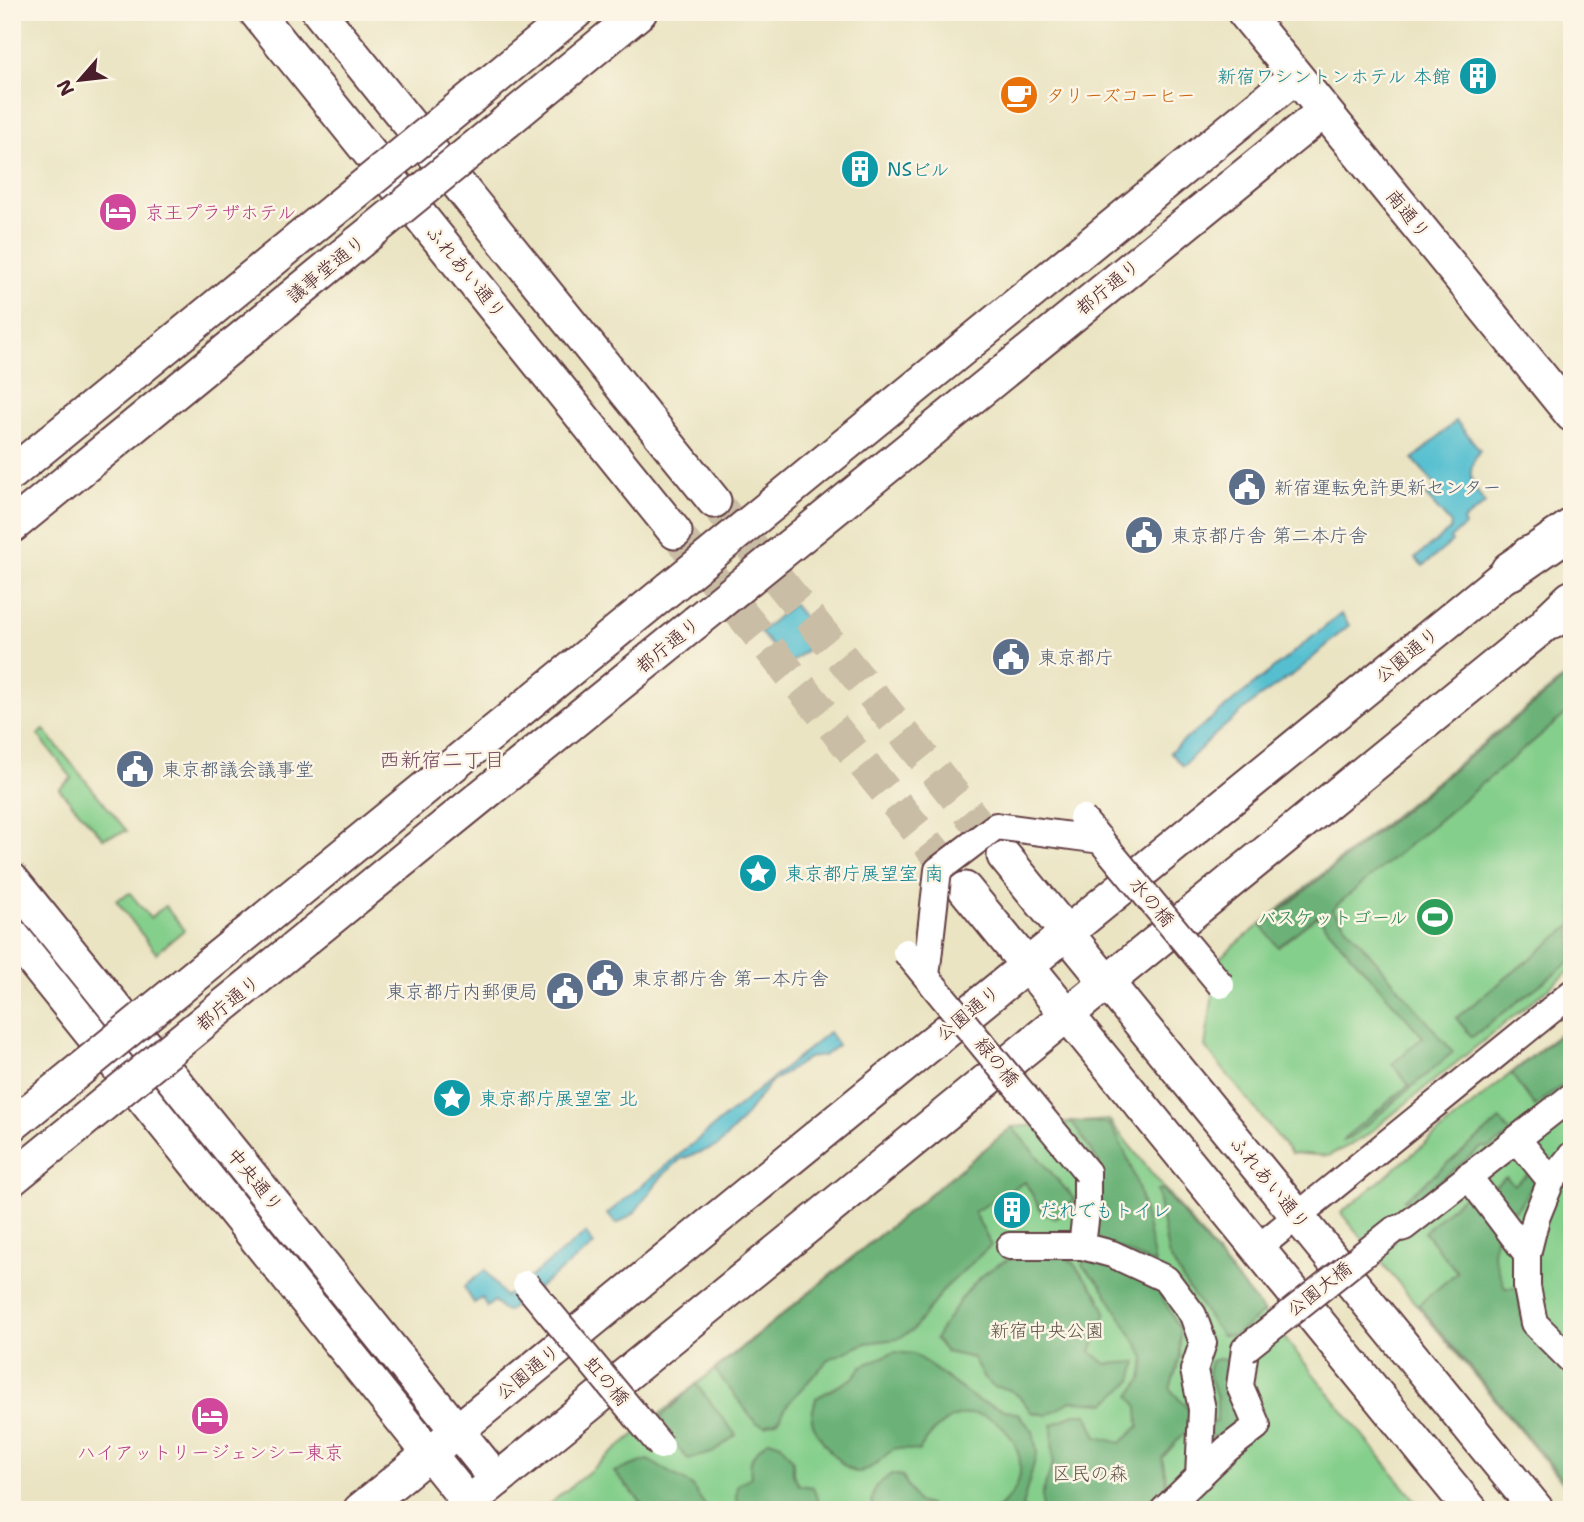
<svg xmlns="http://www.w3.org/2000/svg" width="1584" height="1522" font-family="'Shantell Sans','Klee One',sans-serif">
  <rect width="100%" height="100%" fill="#fcf5e5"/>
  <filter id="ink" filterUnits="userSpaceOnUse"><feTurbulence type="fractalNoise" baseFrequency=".0143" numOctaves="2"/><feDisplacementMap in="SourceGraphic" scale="14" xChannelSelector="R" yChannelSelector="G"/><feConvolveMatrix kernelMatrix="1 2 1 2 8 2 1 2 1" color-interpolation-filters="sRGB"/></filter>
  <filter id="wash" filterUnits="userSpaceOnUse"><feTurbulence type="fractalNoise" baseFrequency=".00686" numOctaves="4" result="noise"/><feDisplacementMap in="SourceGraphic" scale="28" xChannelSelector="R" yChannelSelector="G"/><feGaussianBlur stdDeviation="1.57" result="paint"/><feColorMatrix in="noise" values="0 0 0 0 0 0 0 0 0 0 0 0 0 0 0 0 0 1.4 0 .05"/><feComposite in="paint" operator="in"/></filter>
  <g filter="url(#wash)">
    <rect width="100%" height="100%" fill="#eae4c3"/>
    <path fill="#85cf8c" stroke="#68775c" stroke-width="2" d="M1572,671V969L1362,1139L1328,1156L1291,1153L1205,1047L1218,959Z
      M44,730L127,831L103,838L59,789L72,778L38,735Z
      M130,893L150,918L165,906L184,930L156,953L116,900Z
      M1572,1023V1494L1341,1213Z
      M1109,1120L1423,1510H542L1012,1127Z"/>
    <path fill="#6cb278" stroke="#5b6852" stroke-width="2" d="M1572,673V709L1332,909L1453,1052L1356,1134L1343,1141L1344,1138L1409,1085L1392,1064L1423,1037L1317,916L1278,947L1262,926Z
      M1572,925V960L1472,1037L1456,1018Z
      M1572,1025V1078L1535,1106L1511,1074Z
      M1500,1120L1512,1134L1489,1148L1482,1147L1411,1204L1404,1200Z
      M1071,1121L1109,1124C1137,1164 1146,1217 1155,1264L1097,1240L1094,1228L1099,1162Z
      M1012,1127L1075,1200L1056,1218L1043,1214L1025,1182L974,1212L991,1245L945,1288L913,1330L897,1339L866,1343L829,1359L789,1402L778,1421L766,1426L756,1423L715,1370Z
      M1533,1170L1539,1177L1516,1210L1503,1208L1490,1190L1506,1177L1514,1185Z
      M1162,1189L1264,1312L1234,1336L1221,1335L1184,1282L1168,1254L1157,1190Z
      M1466,1194L1496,1230L1493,1254L1505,1288H1518L1523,1326L1550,1358L1572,1375V1490L1418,1305L1457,1272L1424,1232Z
      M1037,1255L1068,1257L1097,1293L1106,1312L1091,1352L1106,1364L1137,1362L1132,1381L1106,1403L1071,1401L1047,1415L1031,1412C1021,1397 1013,1387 994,1387L984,1379L973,1358L946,1352L935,1339C954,1309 971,1277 1005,1261C1014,1257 1027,1257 1037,1255Z
      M1085,1259L1125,1265L1159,1291L1180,1330V1357L1170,1389L1191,1412L1188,1429L1162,1458C1168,1485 1169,1488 1152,1510H1042V1495L1053,1463L1052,1425L1074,1414H1087L1097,1437L1121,1443L1139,1426L1138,1407L1130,1396L1142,1379L1145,1357L1101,1285L1082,1265Z
      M894,1352L914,1354L978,1401L1018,1414L1033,1431L1037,1453L1022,1506L1024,1510H994C1065,1467 975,1357 919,1451L895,1448C884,1455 872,1471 858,1472C843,1472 815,1434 812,1420C811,1414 815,1404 816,1398L853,1378L862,1366Z
      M1219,1359L1230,1361L1231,1387L1240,1427L1224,1437L1207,1436L1206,1427L1217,1421V1398L1208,1372L1211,1361Z
      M696,1384L736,1435L712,1453L688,1459L669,1438L661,1417Z
      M769,1440L781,1444L793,1460V1474L799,1485L813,1487L820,1508L743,1510L736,1500L737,1485L751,1477C748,1457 754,1452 769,1440Z
      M648,1460L691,1485L708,1510H648L614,1472Z
      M891,1474L902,1476L917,1502L929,1505L932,1510H874L872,1502L875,1487Z"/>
    <path fill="#55bfd0" stroke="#506f7e" stroke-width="2" d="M1456,421L1480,450C1464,473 1471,483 1485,504L1463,521L1465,526L1450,538L1452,542L1423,566L1415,558L1450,530L1451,524L1426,496L1437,487L1413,459Z
      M793,604L821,638L788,665L760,632Z
      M1341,614L1349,625L1299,670L1257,699L1212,737L1183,766L1170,752Z
      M829,1032L838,1045L823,1056L808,1058L770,1083L738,1125L718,1146L681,1159L662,1176L634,1213L617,1224L607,1214Z
      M586,1233L594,1245L508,1311L502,1310L494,1301L487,1307L482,1298L474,1303L464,1287L485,1270L505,1297Z"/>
  </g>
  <g filter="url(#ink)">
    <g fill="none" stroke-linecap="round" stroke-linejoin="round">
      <path stroke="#cabda5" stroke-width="33" stroke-dasharray="33 17" stroke-linecap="butt" d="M714,501L1004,856
        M675,532L965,889"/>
      <defs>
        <path id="minor" d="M1517,1139L1551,1181
          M1572,1155L1551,1181L1536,1218L1527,1254V1287L1534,1323L1572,1361
          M1468,1176L1527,1254
          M1394,1230L1404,1227L1572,1096
          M1010,1246H1082L1087,1204V1172
          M1082,1246L1112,1254L1166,1279L1193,1315L1203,1343L1194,1370L1202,1409L1199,1477
          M1258,1248L1572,993
          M1164,1510L1227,1449L1257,1426L1240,1386L1245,1349"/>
        <path id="major" d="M256,12L675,532
          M319,12L714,501
          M1244,12L1572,415
          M481,90L576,12
          M506,122L640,12
          M12,473L334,210
          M774,503L1296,76
          M12,526L359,242
          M802,536L1324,111
          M1004,856L1537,1510
          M12,880L497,1480
          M965,889L1471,1510
          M12,935L469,1503
          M180,988L670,588
          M206,1020L696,622
          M12,1125L50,1094
          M12,1179L77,1126
          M360,1510L1510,571L1529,553
          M460,1510L1551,620L1572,606"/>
        <path id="highway" d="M1510,571L1572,528
          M1551,620L1572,600"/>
      </defs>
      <use href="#minor" stroke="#623d42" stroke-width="30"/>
      <use href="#major" stroke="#623d42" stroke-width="37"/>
      <use href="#highway" stroke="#623d42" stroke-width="42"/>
      <use href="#minor" stroke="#fff" stroke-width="26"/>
      <use href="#major" stroke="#fff" stroke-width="33"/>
      <use href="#highway" stroke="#fff" stroke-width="38"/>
      <defs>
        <path id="minor-bridge" d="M1082,818L1221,985
          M906,952L1087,1172
          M926,976L938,870L996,826L1101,840
          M526,1284L661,1446
          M1245,1349L1394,1230"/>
        <path id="major-bridge" d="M334,210L481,90
          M359,242L506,122
          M670,588L774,503
          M696,622L802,536
          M50,1094L180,988
          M77,1126L206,1020"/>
      </defs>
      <use href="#minor-bridge" stroke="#623d42" stroke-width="30" stroke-linecap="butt"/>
      <use href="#major-bridge" stroke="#623d42" stroke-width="37" stroke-linecap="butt"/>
      <use href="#minor-bridge" stroke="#fff" stroke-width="26"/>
      <use href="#major-bridge" stroke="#fff" stroke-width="33"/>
    </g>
  </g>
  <defs>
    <symbol id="building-disc" viewBox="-11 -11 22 22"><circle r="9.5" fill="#0f9aa8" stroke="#fcf5e5"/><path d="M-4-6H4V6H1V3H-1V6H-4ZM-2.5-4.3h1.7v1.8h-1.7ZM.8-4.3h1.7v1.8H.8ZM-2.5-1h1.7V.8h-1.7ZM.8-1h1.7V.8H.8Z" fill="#fff"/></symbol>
    <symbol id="cafe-disc" viewBox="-11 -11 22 22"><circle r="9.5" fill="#e8710a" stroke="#fcf5e5"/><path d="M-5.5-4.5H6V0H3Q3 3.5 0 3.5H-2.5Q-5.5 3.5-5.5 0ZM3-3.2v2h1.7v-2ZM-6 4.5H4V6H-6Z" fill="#fff"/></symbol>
    <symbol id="hotel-disc" viewBox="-11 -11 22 22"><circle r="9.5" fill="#d1479c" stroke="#fcf5e5"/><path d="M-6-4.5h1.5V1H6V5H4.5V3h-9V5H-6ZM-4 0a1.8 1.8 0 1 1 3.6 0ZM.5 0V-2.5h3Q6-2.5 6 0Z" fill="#fff"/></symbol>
    <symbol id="civic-disc" viewBox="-11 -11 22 22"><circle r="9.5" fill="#5c6f8a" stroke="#fcf5e5"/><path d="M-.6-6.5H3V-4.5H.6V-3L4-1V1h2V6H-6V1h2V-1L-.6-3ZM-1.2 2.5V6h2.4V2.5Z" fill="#fff"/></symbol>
    <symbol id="sight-disc" viewBox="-11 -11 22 22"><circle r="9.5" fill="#0f9aa8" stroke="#fcf5e5"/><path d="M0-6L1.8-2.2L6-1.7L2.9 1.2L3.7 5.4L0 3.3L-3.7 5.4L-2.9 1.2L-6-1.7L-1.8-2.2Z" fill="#fff"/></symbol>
    <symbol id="stadium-disc" viewBox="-11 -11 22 22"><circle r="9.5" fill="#2e9e5b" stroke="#fcf5e5"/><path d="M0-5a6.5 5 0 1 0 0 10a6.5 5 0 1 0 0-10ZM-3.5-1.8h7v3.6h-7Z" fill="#fff"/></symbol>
  </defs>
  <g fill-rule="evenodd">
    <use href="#building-disc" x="1456" y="54" width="44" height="44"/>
    <use href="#cafe-disc" x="997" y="73" width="44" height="44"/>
    <use href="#building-disc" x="838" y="147" width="44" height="44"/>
    <use href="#hotel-disc" x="96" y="190" width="44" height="44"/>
    <use href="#civic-disc" x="1225" y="465" width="44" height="44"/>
    <use href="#civic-disc" x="1122" y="513" width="44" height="44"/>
    <use href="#civic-disc" x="989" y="635" width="44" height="44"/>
    <use href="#civic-disc" x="113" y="747" width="44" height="44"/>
    <use href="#sight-disc" x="736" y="851" width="44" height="44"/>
    <use href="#stadium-disc" x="1413" y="895" width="44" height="44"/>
    <use href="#civic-disc" x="583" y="956" width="44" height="44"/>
    <use href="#civic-disc" x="543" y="969" width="44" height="44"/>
    <use href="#sight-disc" x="430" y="1076" width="44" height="44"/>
    <use href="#building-disc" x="990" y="1188" width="44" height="44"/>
    <use href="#hotel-disc" x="188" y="1394" width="44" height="44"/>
  </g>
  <g text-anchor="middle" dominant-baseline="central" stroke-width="5" stroke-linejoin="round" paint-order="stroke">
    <g font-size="19" fill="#0d838f" stroke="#fcf5e5" text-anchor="start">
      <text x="1451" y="76" text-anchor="end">新宿ワシントンホテル 本館</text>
      <text x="887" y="169">NSビル</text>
      <text x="785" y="873">東京都庁展望室 南</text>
      <text x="479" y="1098">東京都庁展望室 北</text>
      <text x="1039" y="1210">だれでもトイレ</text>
    </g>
    <g font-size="19" fill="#c56008" stroke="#fcf5e5" text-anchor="start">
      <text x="1046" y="95">タリーズコーヒー</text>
    </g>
    <g font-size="19" fill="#b23c85" stroke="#fcf5e5" text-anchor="start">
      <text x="145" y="212">京王プラザホテル</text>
      <text x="210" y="1452" text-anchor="middle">ハイアットリージェンシー東京</text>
    </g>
    <g font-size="19" fill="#4a1f2b" stroke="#fcf5e5">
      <text transform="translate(1408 214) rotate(51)">南通り</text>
      <text transform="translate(326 269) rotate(-39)">議事堂通り</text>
      <text transform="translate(466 272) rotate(51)">ふれあい通り</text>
      <text transform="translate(1108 287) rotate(-39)">都庁通り</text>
      <text transform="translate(668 645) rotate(-39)">都庁通り</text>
      <text transform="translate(1407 655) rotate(-39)">公園通り</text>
      <text transform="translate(1152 902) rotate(50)">水の橋</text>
      <text transform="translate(228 1003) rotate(-39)">都庁通り</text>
      <text transform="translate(968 1013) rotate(-39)">公園通り</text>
      <text transform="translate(997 1062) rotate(51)">緑の橋</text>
      <text transform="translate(255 1180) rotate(51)">中央通り</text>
      <text transform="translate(1270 1183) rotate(51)">ふれあい通り</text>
      <text transform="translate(1319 1289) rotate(-38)">公園大橋</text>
      <text transform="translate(528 1372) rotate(-39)">公園通り</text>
      <text transform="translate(607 1381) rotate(50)">虹の橋</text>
    </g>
    <g font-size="19" fill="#4e5e75" stroke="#fcf5e5" text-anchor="start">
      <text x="1274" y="487">新宿運転免許更新センター</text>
      <text x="1171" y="535">東京都庁舎 第二本庁舎</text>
      <text x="1038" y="657">東京都庁</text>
      <text x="162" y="769">東京都議会議事堂</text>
      <text x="632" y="978">東京都庁舎 第一本庁舎</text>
      <text x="538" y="991" text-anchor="end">東京都庁内郵便局</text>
    </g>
    <g font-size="19" fill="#27864d" stroke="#fcf5e5" text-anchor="end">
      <text x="1408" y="917">バスケットゴール</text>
    </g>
    <g font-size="19" fill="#5c5448" stroke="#fcf5e5">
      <text x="1047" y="1330">新宿中央公園</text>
      <text x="1090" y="1473">区民の森</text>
    </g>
    <g font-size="21" fill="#754a63" stroke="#fcf5e5">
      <text x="442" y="760">西新宿二丁目</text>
    </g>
  </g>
  <rect width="1584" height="1522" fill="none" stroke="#fcf5e5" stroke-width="42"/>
  <g transform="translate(80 80) rotate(242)" stroke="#fcf5e5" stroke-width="5" paint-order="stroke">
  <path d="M0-5L12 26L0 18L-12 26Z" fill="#4a1f2b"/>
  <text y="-10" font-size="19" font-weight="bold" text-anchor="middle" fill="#4a1f2b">N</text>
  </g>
</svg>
